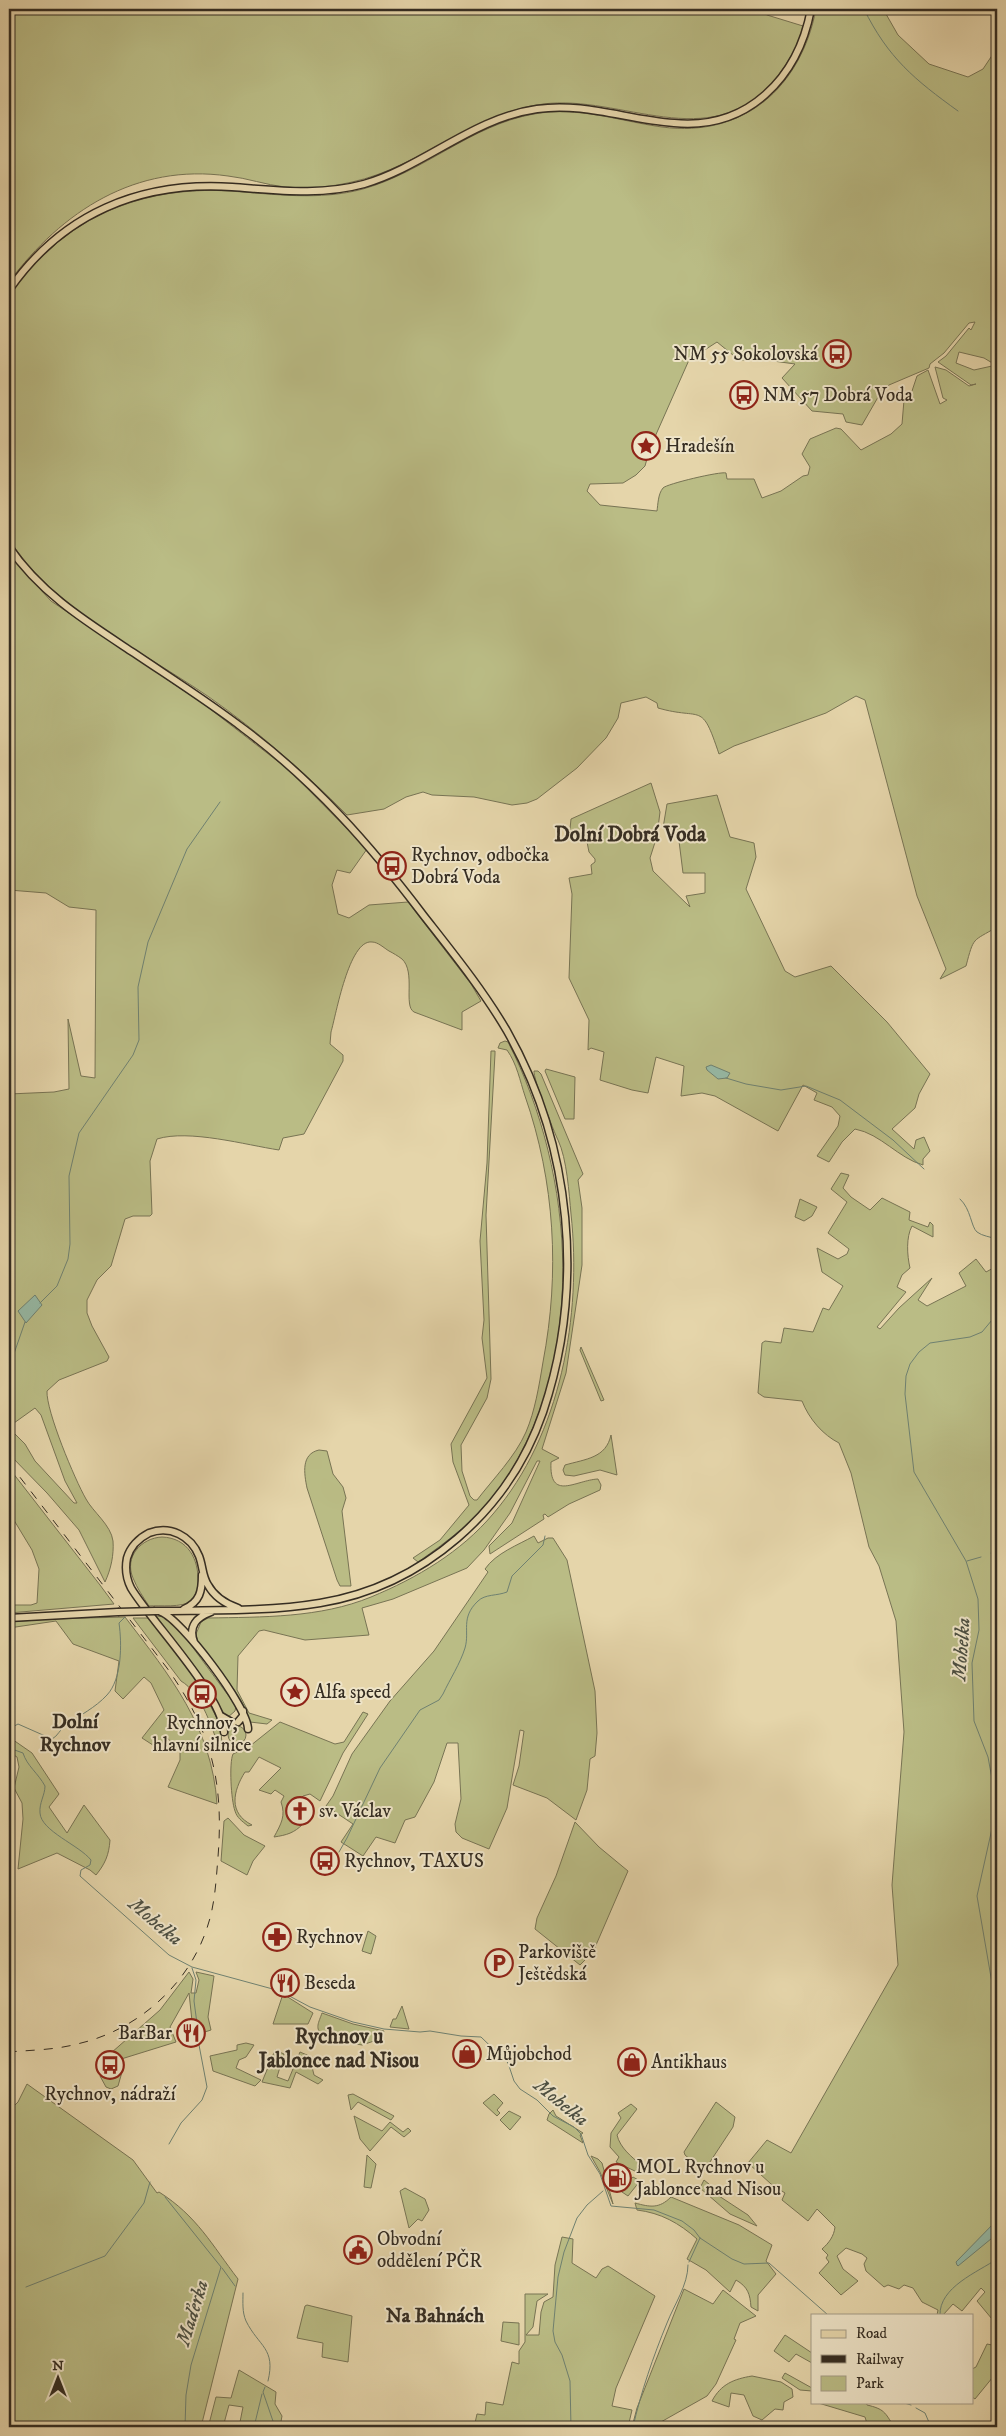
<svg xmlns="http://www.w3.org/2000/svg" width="1006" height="2436" font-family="'IM FELL DW Pica',serif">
  <rect width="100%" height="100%" fill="#e5d5aa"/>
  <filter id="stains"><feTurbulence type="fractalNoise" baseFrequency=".004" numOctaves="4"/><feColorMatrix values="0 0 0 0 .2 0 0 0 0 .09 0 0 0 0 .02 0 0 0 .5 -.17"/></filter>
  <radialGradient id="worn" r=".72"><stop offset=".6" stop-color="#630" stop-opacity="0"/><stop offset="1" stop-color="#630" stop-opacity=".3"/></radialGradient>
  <path fill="#babc85" stroke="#787454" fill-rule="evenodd" d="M9,9H758L767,15L803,26C799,46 787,64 774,81C710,156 621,94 543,104C472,113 421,167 352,182C331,187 307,189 285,187C266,185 247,178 228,176C136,163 62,211 9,282Z
    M816,9H888L886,14L898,35L929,64L968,77L983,69L997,48V373L994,374L997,375V927C972,942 974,936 966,966L940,979L946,969L917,896L865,700L856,696L826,713L734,746L719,754C701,700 703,721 658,708L657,703L646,697L621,703L618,718L606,738L577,768L537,799L527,803L512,805L474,797L432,795L423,792L406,797L384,809L347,815C304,772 259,732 209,697C142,651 53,609 9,539C9,478 9,417 9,357C9,343 5,309 9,298C13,285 39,258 50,249C99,204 164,187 229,191C274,194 319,201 363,189C424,172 471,125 534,114C578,106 619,121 662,127C744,138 801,87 816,9ZM975,322L971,330L969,328L946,356L938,362L971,385L976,384L969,386L946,370L935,367L943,398L947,400L940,404L928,370L917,376L912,391L904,400L902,424L891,434L861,450L841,429L836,428L810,439L802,454L810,467L808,475L803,476L781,491L762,498L754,479H727L726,473C721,471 666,484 663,488C658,494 658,504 657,511L600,505L587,491L590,484L623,483L636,475L645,466L650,448L689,360L717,342L739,360H766L795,364L782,378L812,411L843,414L846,422L862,425L881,392L889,385L929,368L930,364L944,353L969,323ZM959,352L984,358L994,364L992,366L974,370L956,363Z
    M9,555L51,601L205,705L289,770L367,849L350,873L337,870L332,885L338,914L349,918L369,905L408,902L471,984L481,1001L462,1012V1030L414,1012C403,1006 416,972 402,959C398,956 393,953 389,951C384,948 378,942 372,942C349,939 336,1015 331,1032L330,1044L343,1055V1061L304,1134L283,1138L279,1150C246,1145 189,1129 157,1139L150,1161L152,1214L150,1216H133L125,1219L111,1266L97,1280L87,1300V1313L92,1326L109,1357L107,1361L59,1380L47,1391C46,1411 75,1480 86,1499C93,1512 111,1525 113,1541C114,1555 111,1569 105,1582L79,1530L47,1493L9,1454V1347L11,1338L9,1333V1094L54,1092L69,1089L68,1019L81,1076L95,1078L96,910L69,907L46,893L9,890ZM35,1408L41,1415L65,1481L77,1503H74L35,1461L25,1444L11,1430L14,1423Z
    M651,783L660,812L657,836L650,858L653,871L690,907L686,896L705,893V873H683L678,833L675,830L663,828L667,804L717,795L730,837L754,843L756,857L746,889L785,971L795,977L831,966L887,1022L930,1074L919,1094L915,1108L892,1129L914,1149L916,1140L924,1137L930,1151L923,1159V1165C898,1158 881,1134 855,1129L842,1142L829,1162L817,1156L838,1126L840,1116L832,1107L814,1100L817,1093L803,1085L778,1131L715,1096L702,1093L681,1096L684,1066L656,1057L648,1093L632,1090L600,1080L604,1052L591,1048L588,1050L589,1020L569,978L572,894L569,878L592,874L591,865L595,862V859L589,852L587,842L569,839L571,819Z
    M505,1041L508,1042C576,1175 589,1362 499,1489C477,1519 448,1541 418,1562L413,1558L440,1540L469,1505L453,1462L451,1444L487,1378L482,1338L484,1320L480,1241L487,1163L491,1051H495V1054L486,1215L491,1379L487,1398L461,1445L462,1471L470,1496L474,1500H477C493,1479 515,1457 526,1432C535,1411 539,1386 543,1362C560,1273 555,1182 525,1096C520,1081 517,1064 507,1050L498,1048L500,1043Z
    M546,1069L575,1077L574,1119H565L545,1071Z
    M534,1071H538L541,1074L583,1174L578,1180L582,1208V1265L566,1373L542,1449L559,1458L551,1462C549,1502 576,1480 598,1479L601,1485L600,1490L569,1504L548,1517L545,1514L543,1515L544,1519L490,1554L489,1546L512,1523L540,1461H537L510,1513L484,1550L467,1568L393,1599L362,1608L369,1635L305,1640L264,1630L259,1631L238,1656L237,1690L249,1713L272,1720L267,1724L250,1722C244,1699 227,1680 212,1661C205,1653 197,1645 196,1634L201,1622L208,1618C262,1617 320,1618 371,1597C417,1578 461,1552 493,1514C561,1435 582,1315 571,1214C569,1193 567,1159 558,1140C554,1132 533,1078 534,1071Z
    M841,1173L849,1175L843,1188L851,1197L870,1210L882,1198L910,1212L909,1220L928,1227L930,1222L933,1225V1237L912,1226C906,1237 907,1255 910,1268L902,1275L897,1287L906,1292L877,1327L880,1329L899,1308L932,1278L918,1300L927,1306L966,1286L959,1273L976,1259L986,1272L997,1266V2315L992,2319L977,2301L985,2292L981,2288L962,2311L953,2304L943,2315H937L938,2310L922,2302L913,2288L904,2285L899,2289L888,2285L884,2287L866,2271L864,2264L867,2258L862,2254L846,2248L837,2256L843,2269L858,2281L841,2295L819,2273L829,2262L826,2258L828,2255L822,2249C829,2243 834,2236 835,2227L817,2209L808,2221L782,2200L785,2193L771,2184L748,2163L767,2140L791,2153L898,1965L892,1885L904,1732L896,1621L879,1566L869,1547L851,1473L839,1443C823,1435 809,1419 802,1401L764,1397L758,1393L762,1343L765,1341L781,1343L784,1328L813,1332L823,1308L829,1310L843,1286L822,1272L817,1248L838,1259L847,1254L849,1249L828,1233L847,1202L831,1189Z
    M800,1199L817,1207L812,1216L804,1221L795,1217Z
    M581,1347L604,1400L601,1401L580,1350Z
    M611,1435L617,1475L600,1470L574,1476L565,1475L563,1470L565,1465C586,1459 606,1458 611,1435Z
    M319,1450L327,1451L333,1474L343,1487L346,1498L342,1511L351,1586H340L337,1580L307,1488C304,1473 301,1454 319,1450Z
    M9,1468L100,1585L114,1604L9,1613V1605H31L37,1603L39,1569L32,1550L9,1512Z
    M534,1536L538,1543L548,1538H553L567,1560L595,1691L597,1733L595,1756L590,1759L587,1790L576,1820L547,1798L513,1785L519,1766L524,1731L520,1730L507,1808L489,1849L462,1838L456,1832L455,1824L461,1799L458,1743H447L434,1782L415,1817L405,1820L395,1843L376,1837L363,1856L341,1842L353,1824L326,1806L333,1796L352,1754L390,1701L434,1651L488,1572L485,1569C496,1553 518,1545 534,1536Z
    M162,1537C188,1538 199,1559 198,1583C197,1590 197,1596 191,1601C182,1608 160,1605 149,1606C143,1597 137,1588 133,1578C124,1557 141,1538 162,1537Z
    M156,1616L166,1617L174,1622L236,1706L235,1711L227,1718L205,1683Z
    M125,1617C170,1676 212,1727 217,1804L168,1787L180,1760V1750L166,1737L159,1749L142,1738L164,1710L151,1683L144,1677L123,1699L115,1691L119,1661L73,1644L56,1621L9,1628V1622L49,1619Z
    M133,1618H149L193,1675L200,1693L211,1707L220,1724L222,1743L218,1744C210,1723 201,1693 181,1681Z
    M363,1712L368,1714L343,1753L320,1801L310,1794L303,1796L287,1812L303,1824C294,1833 287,1835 274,1837C281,1824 286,1816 281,1802L284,1796L275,1790L271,1794L259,1790L281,1768L259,1757L249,1772H245C233,1791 228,1813 252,1825L248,1826C242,1821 237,1818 235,1811C231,1800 229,1763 233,1754L250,1746L280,1722L335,1744L344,1742Z
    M228 1735a9 9 0 1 1 18 0a9 9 0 1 1-18 0Z
    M9,1737L32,1753L59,1794L49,1807L67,1833L84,1805L110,1840C109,1855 105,1864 96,1875L90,1870L57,1853L18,1869L23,1819L22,1803L14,1788L19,1767L17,1757L9,1752Z
    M228,1818L244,1835L265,1846L253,1861L247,1875L221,1861L224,1821Z
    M575,1822L599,1847L628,1871L593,1952L580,1965L535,1929L537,1918L556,1876Z
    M368,1931L376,1936L371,1954L362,1951Z
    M189,1972L193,1979L191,1993H196L199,1980L196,1972L214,1976L208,2017L211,2030L192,2036L188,2023L192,2021L189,1993L170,2027L176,2042L118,2060L97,2069L103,2060L160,2010Z
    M283,1994L313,2013L308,2024H273Z
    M402,2006L409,2029L390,2027L393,2019H396Z
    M322,2013L353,2024L384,2031L380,2039L362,2045L339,2041V2038L325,2032L323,2035C314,2029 319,2022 322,2013Z
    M246,2043L254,2045L246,2057L239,2060L236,2068L261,2080L255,2086L213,2071L210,2056L237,2050V2045Z
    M275,2050L284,2054L277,2077L288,2081L300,2052L321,2061L319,2066L313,2064L312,2067L314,2075L323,2080L318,2084L296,2072L290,2088L262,2082Z
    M119,2069L122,2072L118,2086L111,2089L106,2087L100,2076Z
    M27,2084L133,2160L157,2193L159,2192C197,2216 212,2245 238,2279L201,2427H9V2111L18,2102Z
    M353,2094L394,2116L391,2120L358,2102L351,2110L348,2095Z
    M494,2094L503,2103L497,2110L500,2113L497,2116L483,2103Z
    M716,2102L735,2117L733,2127L704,2171L685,2155L684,2152Z
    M631,2104L637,2109L617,2135C620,2148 632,2157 641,2165L639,2173L616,2162L619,2157L610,2147L611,2133L621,2118L618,2113Z
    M553,2110L556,2116L583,2133L580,2135L583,2143L547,2120L549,2114Z
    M509,2111L521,2117L510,2130L500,2120Z
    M354,2116L382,2131L390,2122L403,2132L408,2128L411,2131L404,2137L391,2127L370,2151L360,2139Z
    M367,2155L376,2164L371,2188L364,2187Z
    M591,2156L598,2159L602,2163L613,2204L600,2172Z
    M610,2175L613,2176L612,2180L622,2186L633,2177L640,2181L628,2196L610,2184Z
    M704,2180L720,2193L719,2196L748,2215L757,2226L730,2214L700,2188Z
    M405,2188L425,2199L429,2210L422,2221L418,2219L409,2228L400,2191Z
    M671,2197L739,2225L772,2245L766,2261L776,2274L758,2295V2311L751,2307C750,2294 748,2287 736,2280L730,2292L706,2270L687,2259L697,2239C679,2223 661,2213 637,2210L635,2203C650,2207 659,2209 671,2197Z
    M562,2237L573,2239L572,2263L596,2278L602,2269L608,2266L655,2296L616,2388L612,2406L632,2410L628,2427H459L461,2422L475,2423L477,2414L485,2415L486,2402L503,2405L512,2362L519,2364V2351L525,2342V2294H548L537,2301L533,2327L526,2335H539L541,2312L544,2302L553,2297L555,2265Z
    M684,2289L713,2304L723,2290L756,2316L740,2323L734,2339L736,2340L716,2384L707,2396L652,2427H632L637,2408Z
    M307,2305L352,2316L348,2362L322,2357L323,2343L297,2338L305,2306Z
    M503,2322L519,2323V2345L501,2341Z
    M785,2335L812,2353V2363L796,2354L789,2362L774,2351Z
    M987,2344L997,2346V2372L975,2399L972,2397V2369L976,2367Z
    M239,2370L276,2392L275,2404L282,2416L280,2427H239L243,2407L229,2405L223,2427L209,2424L216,2397L231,2398Z
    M785,2373L812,2388V2391L800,2390L782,2378Z
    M752,2376L781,2382L792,2389L793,2397L784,2402L783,2410L775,2409L762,2420L753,2416L744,2395L731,2393L729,2407L712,2401C721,2384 734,2379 752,2376Z
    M815,2402H866L867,2405C884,2409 885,2412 894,2427H868L865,2417Z"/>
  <path fill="#96b9a5" stroke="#6f8171" d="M711,1065L730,1073L727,1078L718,1079L707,1070L706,1067Z
    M35,1295L42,1305L26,1323L18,1311Z
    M997,2220V2234L958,2266L957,2265L956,2262Z"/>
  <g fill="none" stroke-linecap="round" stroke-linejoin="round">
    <path stroke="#6f8171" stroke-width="1" d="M864,9C888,58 915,80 958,111
      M726,1078L746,1084L781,1090L806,1086L840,1100L893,1140L924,1169
      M960,1199C971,1209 971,1227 977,1232C982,1236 991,1237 997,1239
      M40,1303L57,1286L68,1259L70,1244L69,1176L79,1133L133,1055L139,1040L138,987L148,942L187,849L220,802
      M997,1304L992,1320L982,1332L970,1337L930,1343L919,1352L910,1364L906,1376L905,1394L914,1472L966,1561L978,1599L979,1630L972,1663L974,1721L988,1757L997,1806L977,1896L993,1989L997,2000
      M9,1368L25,1322
      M991,1553L997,1552
      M967,1561L981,1557
      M9,1729L18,1724L52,1739C58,1736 60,1729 66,1725C80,1715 95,1708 107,1695C122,1679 122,1644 119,1623L125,1617
      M9,1748L23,1753C27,1766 38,1773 45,1786C45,1795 39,1803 40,1813C41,1831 79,1845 91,1860L90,1865L81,1870L80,1876L169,1955L192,1967L280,1991L310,2007L353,2022L384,2029L420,2032L430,2031L461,2036L481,2037L508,2063L514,2081L520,2089L537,2100L553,2116L574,2127L581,2134L588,2155L600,2174L611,2206L654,2210L682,2221L694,2230L700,2238L732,2259L744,2264L769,2263L828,2315
      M339,1852L347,1838L380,1768L420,1710L439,1700L443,1694C450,1679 460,1664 465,1648C470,1631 460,1618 478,1601C485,1594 497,1596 507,1592L512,1576L543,1545L545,1536
      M192,1968L196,1980L194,2001L198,2031
      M169,2144L181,2123L202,2100L207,2087L199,2045
      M165,2197L221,2267L191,2365L186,2395L185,2427
      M689,2262L700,2238
      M222,2268L235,2286
      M26,2287L105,2256L144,2203L150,2182
      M243,2293C243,2302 242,2312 246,2321C259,2347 276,2348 268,2381
      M940,2315C939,2287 978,2272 997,2259
      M265,2387L263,2392L275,2427
      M901,2402L911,2405
      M916,2408L925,2413L931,2427
      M254,2427L262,2394
      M571,2427L570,2381L562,2355L555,2342L553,2331L558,2277L564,2252L577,2218L587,2205L603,2191
      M633,2427C641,2392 653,2357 667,2323C674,2305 688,2285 688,2265"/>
    <defs>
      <path id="primary" d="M9,290C62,214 139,181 232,187C276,190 320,196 364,184C425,166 473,118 537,109C584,102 628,120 674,123C748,130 798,78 811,9
        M9,547C41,594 87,622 134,653C171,678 209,702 244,729C315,782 371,846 424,916C453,953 483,990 507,1031C572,1146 585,1287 543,1412C509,1511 423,1586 320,1603C266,1612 210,1610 155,1611
        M184,1609C200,1602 202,1591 202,1575
        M161,1612C181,1619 248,1707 248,1729
        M9,1618L118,1612
        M194,1642C188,1626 197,1617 211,1612
        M221,1716L233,1723
        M238,1722L243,1716V1711
        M224,1732C222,1694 152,1623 131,1588C126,1578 125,1568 127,1558C130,1547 139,1538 149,1533C170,1525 191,1536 199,1556C203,1566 202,1576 208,1585C214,1596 226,1604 238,1608"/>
    </defs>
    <use href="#primary" stroke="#352d22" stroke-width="9"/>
    <use href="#primary" stroke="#e5d5aa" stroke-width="6"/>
    <path stroke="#352d22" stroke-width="1" stroke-dasharray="9 9" stroke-linecap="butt" d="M9,1463L167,1668C211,1730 224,1781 218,1857C216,1881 215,1905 207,1928C188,1986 136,2031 77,2044C55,2050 31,2050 9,2052"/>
    <defs>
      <path id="primary-bridge" d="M118,1612L155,1611"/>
    </defs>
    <use href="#primary-bridge" stroke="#352d22" stroke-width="9" stroke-linecap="butt"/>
    <use href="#primary-bridge" stroke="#e5d5aa" stroke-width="6"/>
  </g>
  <defs>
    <symbol id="bus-ring" viewBox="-11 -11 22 22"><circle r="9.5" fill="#eee4c8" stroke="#8f2418" stroke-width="1.5"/><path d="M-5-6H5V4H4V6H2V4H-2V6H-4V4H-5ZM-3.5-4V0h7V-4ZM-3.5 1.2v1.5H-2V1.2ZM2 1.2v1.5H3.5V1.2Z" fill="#8f2418"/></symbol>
    <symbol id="sight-ring" viewBox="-11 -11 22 22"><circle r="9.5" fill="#eee4c8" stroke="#8f2418" stroke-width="1.5"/><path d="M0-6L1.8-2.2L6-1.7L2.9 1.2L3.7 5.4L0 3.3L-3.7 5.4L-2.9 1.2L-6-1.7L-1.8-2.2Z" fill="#8f2418"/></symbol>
    <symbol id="church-ring" viewBox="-11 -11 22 22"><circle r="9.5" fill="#eee4c8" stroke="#8f2418" stroke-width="1.5"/><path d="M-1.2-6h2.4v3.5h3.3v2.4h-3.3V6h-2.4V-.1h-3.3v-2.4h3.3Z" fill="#8f2418"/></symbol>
    <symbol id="pharmacy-ring" viewBox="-11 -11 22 22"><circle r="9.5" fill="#eee4c8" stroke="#8f2418" stroke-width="1.5"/><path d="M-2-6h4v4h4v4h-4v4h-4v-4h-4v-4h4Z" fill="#8f2418"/></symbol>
    <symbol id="parking-ring" viewBox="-11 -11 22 22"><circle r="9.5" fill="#eee4c8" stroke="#8f2418" stroke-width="1.5"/><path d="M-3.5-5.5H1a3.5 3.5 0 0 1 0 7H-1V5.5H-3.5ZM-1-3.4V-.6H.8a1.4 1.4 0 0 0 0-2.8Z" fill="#8f2418"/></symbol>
    <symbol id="restaurant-ring" viewBox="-11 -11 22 22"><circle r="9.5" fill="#eee4c8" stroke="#8f2418" stroke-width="1.5"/><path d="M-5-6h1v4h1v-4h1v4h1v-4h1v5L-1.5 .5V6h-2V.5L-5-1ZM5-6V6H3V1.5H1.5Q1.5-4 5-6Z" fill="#8f2418"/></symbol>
    <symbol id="shop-ring" viewBox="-11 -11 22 22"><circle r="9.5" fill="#eee4c8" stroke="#8f2418" stroke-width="1.5"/><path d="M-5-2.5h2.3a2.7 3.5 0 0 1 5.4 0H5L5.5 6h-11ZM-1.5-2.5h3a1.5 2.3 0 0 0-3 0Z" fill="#8f2418"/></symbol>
    <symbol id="fuel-ring" viewBox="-11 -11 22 22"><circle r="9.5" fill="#eee4c8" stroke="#8f2418" stroke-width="1.5"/><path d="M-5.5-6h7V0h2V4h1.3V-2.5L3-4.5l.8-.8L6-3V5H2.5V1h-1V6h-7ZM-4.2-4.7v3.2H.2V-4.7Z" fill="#8f2418"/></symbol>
    <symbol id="civic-ring" viewBox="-11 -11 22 22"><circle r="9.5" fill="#eee4c8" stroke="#8f2418" stroke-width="1.5"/><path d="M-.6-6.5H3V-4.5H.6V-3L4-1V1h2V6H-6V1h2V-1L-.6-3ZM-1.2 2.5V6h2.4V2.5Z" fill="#8f2418"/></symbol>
  </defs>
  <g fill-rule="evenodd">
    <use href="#bus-ring" x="821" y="338" width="32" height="32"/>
    <use href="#bus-ring" x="728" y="379" width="32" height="32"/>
    <use href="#sight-ring" x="630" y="430" width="32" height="32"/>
    <use href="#bus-ring" x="376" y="850" width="32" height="32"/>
    <use href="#sight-ring" x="279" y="1676" width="32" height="32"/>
    <use href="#bus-ring" x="186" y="1678" width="32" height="32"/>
    <use href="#church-ring" x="284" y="1795" width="32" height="32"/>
    <use href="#bus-ring" x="309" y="1845" width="32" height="32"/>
    <use href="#pharmacy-ring" x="261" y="1921" width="32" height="32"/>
    <use href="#parking-ring" x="483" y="1947" width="32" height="32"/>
    <use href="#restaurant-ring" x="269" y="1967" width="32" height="32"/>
    <use href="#restaurant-ring" x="175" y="2017" width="32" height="32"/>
    <use href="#shop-ring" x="451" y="2038" width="32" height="32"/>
    <use href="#shop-ring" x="616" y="2046" width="32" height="32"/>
    <use href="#bus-ring" x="94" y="2049" width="32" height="32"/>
    <use href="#fuel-ring" x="601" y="2162" width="32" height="32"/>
    <use href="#civic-ring" x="342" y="2234" width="32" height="32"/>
  </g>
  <g text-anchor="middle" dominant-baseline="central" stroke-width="4" stroke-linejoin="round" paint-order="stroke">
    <g font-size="19" fill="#352d22" stroke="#eee4c8" text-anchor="start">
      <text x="818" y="354" text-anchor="end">NM 55 Sokolovská</text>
      <text x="763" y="395">NM 57 Dobrá Voda</text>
      <text x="665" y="446">Hradešín</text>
      <text x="411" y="855">Rychnov, odbočka<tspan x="411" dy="22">Dobrá Voda</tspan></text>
      <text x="314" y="1692">Alfa speed</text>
      <text x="202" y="1723" text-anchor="middle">Rychnov,<tspan x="202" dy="22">hlavní silnice</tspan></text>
      <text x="319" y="1811">sv. Václav</text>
      <text x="344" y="1861">Rychnov, TAXUS</text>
      <text x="296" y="1937">Rychnov</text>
      <text x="518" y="1952">Parkoviště<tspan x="518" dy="22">Ještědská</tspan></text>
      <text x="304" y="1983">Beseda</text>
      <text x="172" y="2033" text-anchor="end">BarBar</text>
      <text x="486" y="2054">Můjobchod</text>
      <text x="651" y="2062">Antikhaus</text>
      <text x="110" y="2094" text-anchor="middle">Rychnov, nádraží</text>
      <text x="636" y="2167">MOL Rychnov u<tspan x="636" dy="22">Jablonce nad Nisou</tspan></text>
      <text x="377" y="2239">Obvodní<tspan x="377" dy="22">oddělení PČR</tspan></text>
    </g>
    <g font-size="20" font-style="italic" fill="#4d5043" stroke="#eee4c8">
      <text transform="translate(962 1649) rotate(-86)">Mohelka</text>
      <text transform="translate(155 1922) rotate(40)">Mohelka</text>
      <text transform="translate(561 2103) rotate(39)">Mohelka</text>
      <text transform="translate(193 2313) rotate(-73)">Maďerka</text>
    </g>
    <g font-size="20" font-weight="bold" fill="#352d22" stroke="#eee4c8">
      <text x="75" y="1722">Dolní<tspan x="75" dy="23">Rychnov</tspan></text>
      <text x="435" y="2316">Na Bahnách</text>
    </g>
    <g font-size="21" font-weight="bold" fill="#352d22" stroke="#eee4c8">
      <text x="630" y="835">Dolní Dobrá Voda</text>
      <text x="339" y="2037">Rychnov u<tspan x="339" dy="24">Jablonce nad Nisou</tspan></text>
    </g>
  </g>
  <rect width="1006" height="2436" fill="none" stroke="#e5d5aa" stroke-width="30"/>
  <rect x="10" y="10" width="986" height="2416" fill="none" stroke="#352d22" stroke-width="2.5"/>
  <rect x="15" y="15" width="976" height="2406" fill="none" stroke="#352d22"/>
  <rect x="811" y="2314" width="162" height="90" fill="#eee4c8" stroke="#a49b86"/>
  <rect x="821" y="2330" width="25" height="8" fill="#e5d5aa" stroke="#a49b86"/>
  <text x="856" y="2338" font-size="15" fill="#352d22">Road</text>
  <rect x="821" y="2355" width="25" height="8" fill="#352d22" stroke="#a49b86"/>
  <text x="856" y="2364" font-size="15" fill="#352d22">Railway</text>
  <rect x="821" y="2376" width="25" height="15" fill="#babc85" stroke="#a49b86"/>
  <text x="856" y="2388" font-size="15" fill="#352d22">Park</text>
  <g transform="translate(58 2378)" stroke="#eee4c8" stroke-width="4" paint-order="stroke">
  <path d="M0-4L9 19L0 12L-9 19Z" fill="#352d22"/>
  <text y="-8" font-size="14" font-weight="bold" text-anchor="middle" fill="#352d22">N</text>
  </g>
  <rect width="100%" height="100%" filter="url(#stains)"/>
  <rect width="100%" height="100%" fill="url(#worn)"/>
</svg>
